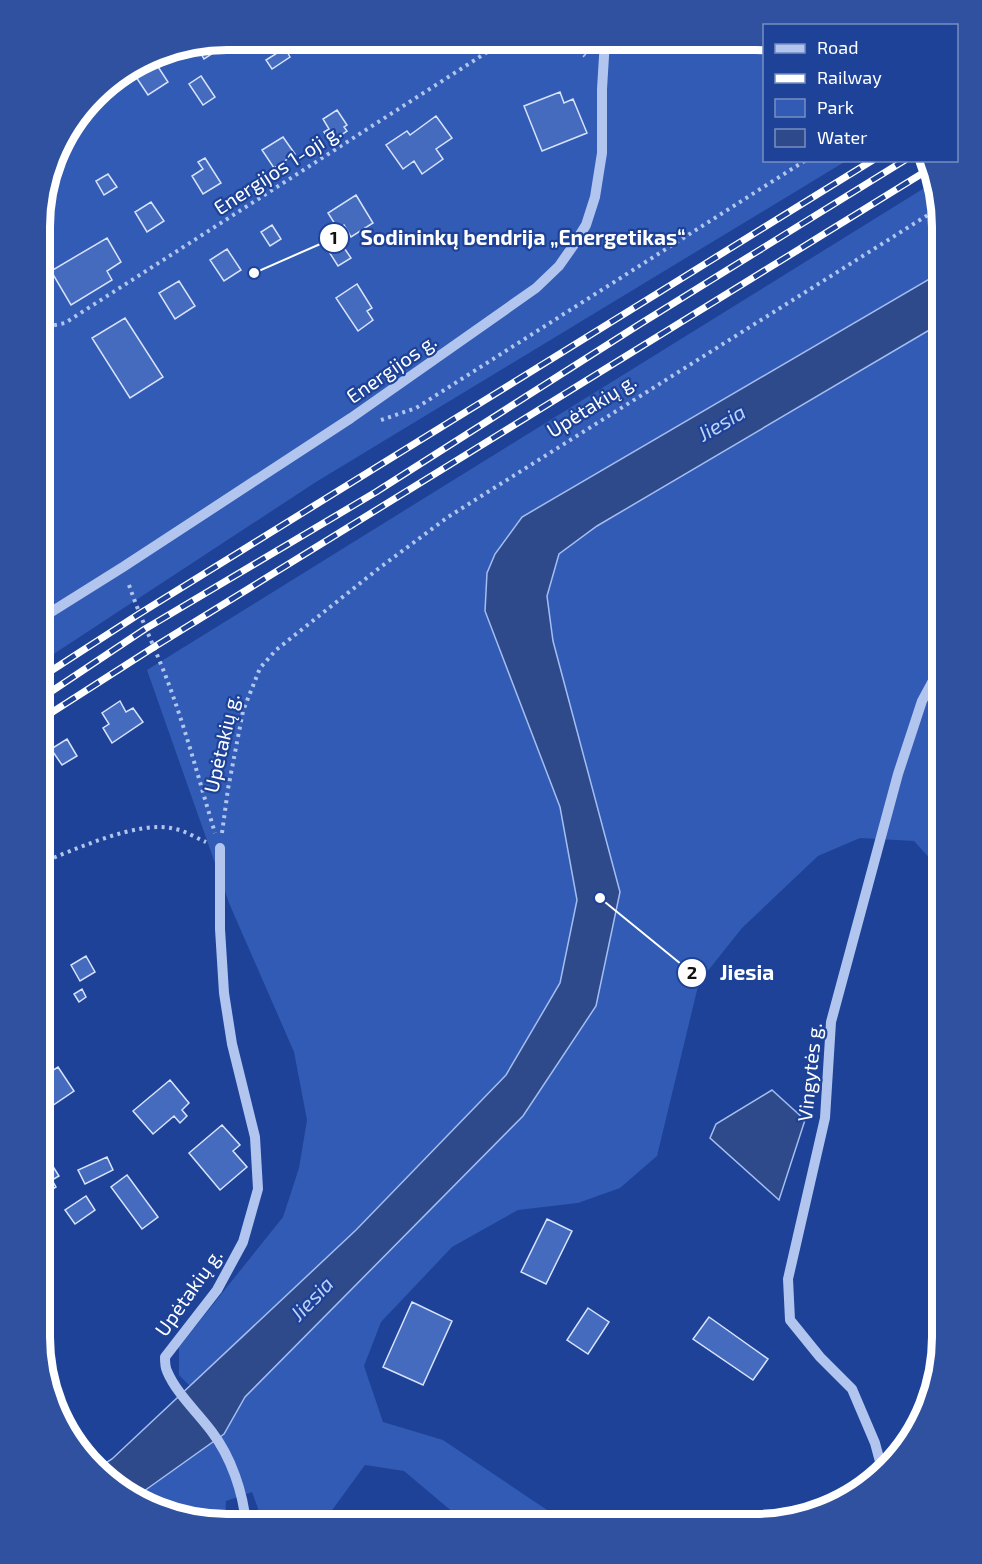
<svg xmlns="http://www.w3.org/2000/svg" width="982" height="1564" font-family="'Exo 2',sans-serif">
  <rect width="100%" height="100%" fill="#1d4297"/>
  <path fill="#315bb4" d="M226,39L764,41V160L846,161L316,482L40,663L41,202L58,143L102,86L155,53Z
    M934,182L943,226V271L523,517L485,611L560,807L577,900L560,983L506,1074L356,1230L190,1386L179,1375V1347L283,1217L299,1168L307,1120L294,1052L229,903L147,670Z
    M943,322V873L914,841L860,838L818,856L742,928L699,982L657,1156L620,1188L578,1203L518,1210L452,1247L381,1322L364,1366L383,1422L443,1440L568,1524H467L404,1471L365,1465L322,1524H260L261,1517L252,1492L226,1501L225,1524L202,1523L137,1496L224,1434L245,1397L523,1116L620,892L553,641L547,596L559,554L597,526Z"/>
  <path fill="#2f4a8a" stroke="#a5bef1" stroke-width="1.5" d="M943,271V322L597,526L559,554L547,596L553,641L620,892L596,1006L523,1116L245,1397L224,1434L137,1496L112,1486L98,1468L112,1459L356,1230L506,1075L560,983L577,900L560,807L485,611L487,573L495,554L522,517Z
    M772,1090L805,1120L779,1200L710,1138L716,1124Z"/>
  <path fill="#456bbe" stroke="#d8e3fb" stroke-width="1.5" d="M217,41L221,48L204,59L196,45Z
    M285,48L290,57L272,69L266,60Z
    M151,56L168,82L148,95L130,68Z
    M201,76L215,97L203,105L189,84Z
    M560,92L564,103L573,99L587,133L542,151L524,106Z
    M89,104L94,112L72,125Z
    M337,110L347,125L344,127L347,131L331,142L324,132L329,129L323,119Z
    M436,116L452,138L436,149L443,159L422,174L414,161L403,169L386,145L407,131L410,135Z
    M283,137L295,154L274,168L262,150Z
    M205,158L221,183L203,194L192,176L203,169L198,162Z
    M108,174L117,187L104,195L96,181Z
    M356,195L373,223L351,237L344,225L338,229L328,213Z
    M151,202L164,221L147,232L135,212Z
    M272,225L281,239L270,246L261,232Z
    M331,229L351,258L338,266L319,236Z
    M107,238L121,262L107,271L112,280L71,305L51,271Z
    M227,249L241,270L224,281L210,260Z
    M179,281L195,306L175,319L159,293Z
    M357,284L372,308L367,311L373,320L358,331L336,298Z
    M125,318L163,377L130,398L92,338Z
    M120,701L126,712L133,708L143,722L112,743L103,728L109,724L102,713Z
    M67,739L77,756L62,765L51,749Z
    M86,956L95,972L80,981L71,965Z
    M82,989L86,997L79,1002L74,994Z
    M58,1067L74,1091L43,1112L39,1107V1079Z
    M170,1080L189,1103L182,1110L187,1116L180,1123L174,1116L153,1134L133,1111Z
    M222,1125L240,1145L233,1151L247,1167L220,1190L189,1153Z
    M47,1157L59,1176L52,1180L56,1187L39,1198V1162Z
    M107,1157L113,1170L85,1184L78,1170Z
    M127,1175L158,1217L142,1229L111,1187Z
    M86,1196L95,1210L75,1224L65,1210Z
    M547,1219L572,1231L546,1284L521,1272Z
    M412,1302L452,1321L423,1385L383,1367Z
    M588,1308L609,1322L588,1354L567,1340Z
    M709,1317L768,1359L753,1380L693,1339Z"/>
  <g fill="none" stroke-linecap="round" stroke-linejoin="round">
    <path stroke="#b1c5ef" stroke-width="4" stroke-dasharray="3 4.5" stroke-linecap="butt" d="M567,40L573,44L585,56
      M40,324L45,327L65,323L506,40
      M381,420L416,408L806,160
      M129,585C142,623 160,658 173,696C189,741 201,787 215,833
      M222,833L228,789L243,711L260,668L276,650L378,569L448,517L939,208
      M40,863C75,850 139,819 175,829C186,831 196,838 206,842"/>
    <path stroke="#b1c5ef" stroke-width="10" d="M40,619L123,567L351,418L536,288L559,266L573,246L586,225L595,197L602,153V89L605,40
      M220,848V929L224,993L232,1044L255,1137L258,1189L243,1242L217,1290L165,1357C165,1362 165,1367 167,1371C176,1393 198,1413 212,1432C231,1457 243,1492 246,1524
      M882,1469L875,1443L852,1389L820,1357L790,1320L788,1279L825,1118L831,1022L898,774L922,701L943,662"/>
    <defs>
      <path id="rail" d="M40,678L139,614L873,160
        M40,699L145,629L376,492L640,324L905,160
        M40,720L154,647L931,168"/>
    </defs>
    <use href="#rail" stroke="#fff" stroke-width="7"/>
    <use href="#rail" stroke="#1d4297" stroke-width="4.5" stroke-dasharray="14" stroke-linecap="butt"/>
  </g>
  <g text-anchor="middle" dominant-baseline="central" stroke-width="4.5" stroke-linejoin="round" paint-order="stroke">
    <g font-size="20" fill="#fff" stroke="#1d4297">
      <text transform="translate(277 169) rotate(-33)">Energijos 1-oji g.</text>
      <text transform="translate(391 368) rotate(-35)">Energijos g.</text>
      <text transform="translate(591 405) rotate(-32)">Upėtakių g.</text>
      <text transform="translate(221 743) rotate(-77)">Upėtakių g.</text>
      <text transform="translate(809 1072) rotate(-84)">Vingytės g.</text>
      <text transform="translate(188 1292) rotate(-55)">Upėtakių g.</text>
    </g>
    <g font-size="21" font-style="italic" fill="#bed0f6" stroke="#1d4297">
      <text transform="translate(721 422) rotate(-30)">Jiesia</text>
      <text transform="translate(311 1298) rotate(-46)">Jiesia</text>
    </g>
  </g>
  <path d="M0 0H982V1564H0ZM227 50H755A177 177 0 0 1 932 227V1337A177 177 0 0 1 755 1514H227A177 177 0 0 1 50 1337V227A177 177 0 0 1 227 50Z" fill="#2f519f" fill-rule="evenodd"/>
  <path fill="none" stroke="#fff" stroke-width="8" d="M227 50H755A177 177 0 0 1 932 227V1337A177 177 0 0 1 755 1514H227A177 177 0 0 1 50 1337V227A177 177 0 0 1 227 50Z"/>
  <path fill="none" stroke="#fff" stroke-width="2" d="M254 273L334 238M600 898L692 973"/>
  <g fill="#fff" stroke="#1d4297" stroke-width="2">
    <circle cx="254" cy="273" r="6"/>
    <circle cx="600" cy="898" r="6"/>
    <circle cx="334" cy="238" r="15"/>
    <circle cx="692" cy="973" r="15"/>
  </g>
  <g font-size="18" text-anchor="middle" font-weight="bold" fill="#111">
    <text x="334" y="244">1</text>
    <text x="692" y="979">2</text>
  </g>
  <g font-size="21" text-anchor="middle" font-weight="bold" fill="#fff" stroke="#1d4297" stroke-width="4.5" stroke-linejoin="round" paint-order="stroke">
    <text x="523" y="245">Sodininkų bendrija „Energetikas“</text>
    <text x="747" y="980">Jiesia</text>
  </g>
  <rect x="763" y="24" width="195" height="138" fill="#1d4297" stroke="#778ec1" stroke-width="1.5"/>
  <rect x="775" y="44" width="30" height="9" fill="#b1c5ef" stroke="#778ec1" stroke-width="1.5"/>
  <text x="817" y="54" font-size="18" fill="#ffffff">Road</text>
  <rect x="775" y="74" width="30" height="9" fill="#ffffff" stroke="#778ec1" stroke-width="1.5"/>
  <text x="817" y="84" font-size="18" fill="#ffffff">Railway</text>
  <rect x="775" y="99" width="30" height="18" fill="#315bb4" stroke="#778ec1" stroke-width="1.5"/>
  <text x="817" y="114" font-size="18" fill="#ffffff">Park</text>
  <rect x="775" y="129" width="30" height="18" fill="#2f4a8a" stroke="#778ec1" stroke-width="1.5"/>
  <text x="817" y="144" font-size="18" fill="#ffffff">Water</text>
</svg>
